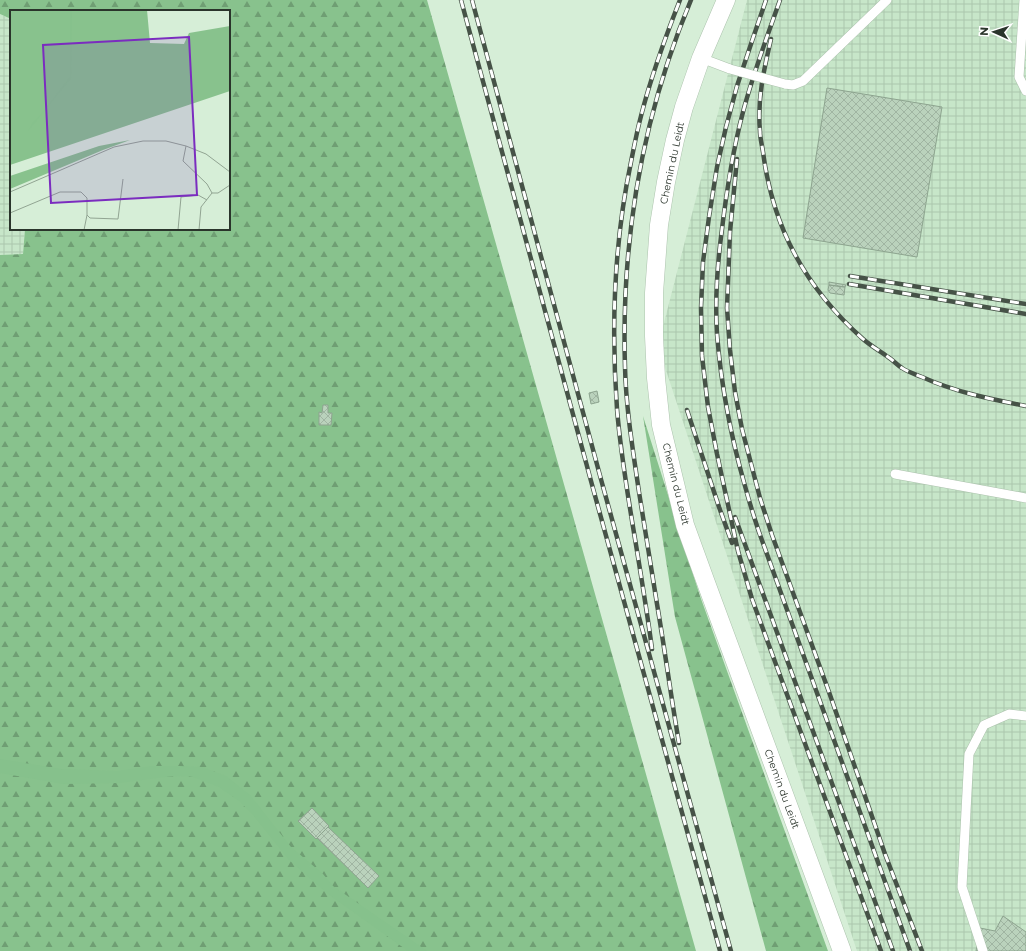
<svg xmlns="http://www.w3.org/2000/svg" width="1026" height="951" font-family="Montserrat,sans-serif">
  <defs>
    <pattern id="industrial-grid" width="8" height="8" patternUnits="userSpaceOnUse"><rect width="8" height="8" fill="#c7e6c9"/><path d="M0 4h8M4 0v8" fill="none" stroke="#abc6ad"/></pattern>
    <pattern id="forest-firs" width="22" height="20" patternUnits="userSpaceOnUse"><rect width="22" height="20" fill="#88c28d"/><path d="M5 1l3.5 6h-7zM16 11l3.5 6h-7z" fill="#6f9e73"/></pattern>
    <pattern id="building-cross-hatch" width="8" height="8" patternUnits="userSpaceOnUse"><rect width="8" height="8" fill="#bad2bc"/><path d="M0 0l8 8M0 8l8-8" fill="none" stroke="#a0b5a2"/></pattern>
  </defs>
  <rect width="100%" height="100%" fill="#d6eed7"/>
  <path fill="url(#industrial-grid)" d="M747,0H1026V951H857L658,346Z
    M0,14L11,19V229H25L23,254L0,255Z"/>
  <path fill="url(#forest-firs)" d="M0,0H427L696,951H0V255L23,254L25,229H229V11H11V19L0,14Z
    M643,416L700,596L828,951H766L675,617Z"/>
  <path fill="#86c18c" d="M0,759L61,769L117,771L152,766H180L202,767L226,776L250,795L291,847L323,874L333,886L427,951H408L328,894L289,860L253,815L239,801L219,787L193,777L184,776L165,777L119,783L63,784L0,773Z"/>
  <path fill="url(#building-cross-hatch)" stroke="#8da48f" d="M827,88L942,107L917,257L803,238Z
    M829,282L846,285L845,287L829,285Z
    M829,285L845,287L844,295L830,293L828,290Z
    M597,391L599,402L591,404L589,393Z
    M323,405H328V413H332L331,425H319V412L322,413Z
    M312,808L329,826L316,839L298,821Z
    M328,827L379,876L368,888L317,838Z
    M1003,916L1026,932V951H976L980,928L995,931Z"/>
  <g fill="none" stroke-linecap="round" stroke-linejoin="round">
    <defs>
      <path id="service" d="M1024,0L1019,77L1026,91
        M701,58L730,69
        M785,84L793,85L803,81L887,0
        M895,474L1026,498
        M983,951L962,887L969,754L984,725L1009,714L1026,716"/>
      <path id="minor" d="M726,0L701,58L684,107L675,140L666,182L659,225L654,293V336L656,378L661,425L685,525L705,580L842,951"/>
    </defs>
    <use href="#service" stroke="#acc3ad" stroke-width="10"/>
    <use href="#minor" stroke="#acc3ad" stroke-width="19"/>
    <use href="#service" stroke="#fff" stroke-width="9"/>
    <use href="#minor" stroke="#fff" stroke-width="18"/>
    <defs>
      <path id="rail" d="M461,0L594,492L720,951
        M472,0L602,483L731,951
        M766,0L753,38L737,86L726,127L717,167L709,217L703,262L701,308L702,356L708,407L717,454L738,551L752,599L881,951
        M780,0C767,37 753,74 743,112C732,153 726,195 721,237C717,269 715,302 717,334C721,385 731,437 745,486C749,501 754,517 759,532L910,951
        M771,39C764,69 757,100 760,131C760,138 762,145 763,152C773,229 806,288 863,339C871,346 880,351 888,357C893,360 897,365 902,368C908,372 915,374 922,377C955,392 990,399 1026,406
        M737,159L730,232L727,308L730,350L735,392L742,429L760,498L772,535L829,692L885,854L922,951
        M850,276L1026,304
        M849,284L1026,314
        M687,410L719,507L732,543
        M735,517L893,951
        M652,649C648,618 643,588 638,557C630,508 621,459 617,409C611,326 614,243 631,162C634,147 637,131 641,116C651,77 665,38 680,0
        M679,743C671,697 665,651 657,604C651,567 645,529 639,492C633,451 626,409 625,367C621,240 642,117 691,0"/>
    </defs>
    <use href="#rail" stroke="#465247" stroke-width="4.5"/>
    <use href="#rail" stroke="#fff" stroke-width="3" stroke-dasharray="9" stroke-linecap="butt"/>
    <defs>
      <path id="service-bridge" d="M730,69L785,84"/>
    </defs>
    <use href="#service-bridge" stroke="#acc3ad" stroke-width="10" stroke-linecap="butt"/>
    <use href="#service-bridge" stroke="#fff" stroke-width="9"/>
  </g>
  <g text-anchor="middle" dominant-baseline="central" stroke-width="3" stroke-linejoin="round" paint-order="stroke">
    <g font-size="10" fill="#2a342b" stroke="#fff">
      <text transform="translate(672 163) rotate(-78)">Chemin du Leidt</text>
      <text transform="translate(676 484) rotate(76)">Chemin du Leidt</text>
      <text transform="translate(782 789) rotate(70)">Chemin du Leidt</text>
    </g>
  </g>
  <g transform="translate(10 10)">
    <rect width="220" height="220" fill="#d6eed7"/>
    <path d="M0,0H137L140,33L174,34L179,23L220,16V81L0,155ZM120,130L93,140L0,179V166L89,136Z" fill="#88c28d"/>
    <path d="M60,0H62L61,68L18,121L22,113L33,102L60,67Z" fill="#86c18c"/>
    <path fill="none" stroke="#91a492" stroke-width="1" d="M176,136L173,151L197,174L202,183L191,197L189,220M0,182L104,137L133,131H156L176,136L196,144L220,162M202,183H208L220,175M0,203L50,182H71L77,188V205L80,208L108,209L113,169M74,220L77,205M168,220L171,187L188,185L197,190"/>
    <path fill="#7b2cbf" fill-opacity="0.15" stroke="#7b2cbf" stroke-width="2" d="M179,27L187,185L41,193L33,35Z"/>
    <rect width="220" height="220" fill="none" stroke="#2a342b" stroke-width="2"/>
  </g>
  <g transform="translate(994 32) rotate(273)" stroke="#ffffff" stroke-width="3" paint-order="stroke">
  <path d="M0-3L7 15L0 10L-7 15Z" fill="#2a342b"/>
  <text y="-6" font-size="11" font-weight="bold" text-anchor="middle" fill="#2a342b">N</text>
  </g>
</svg>
